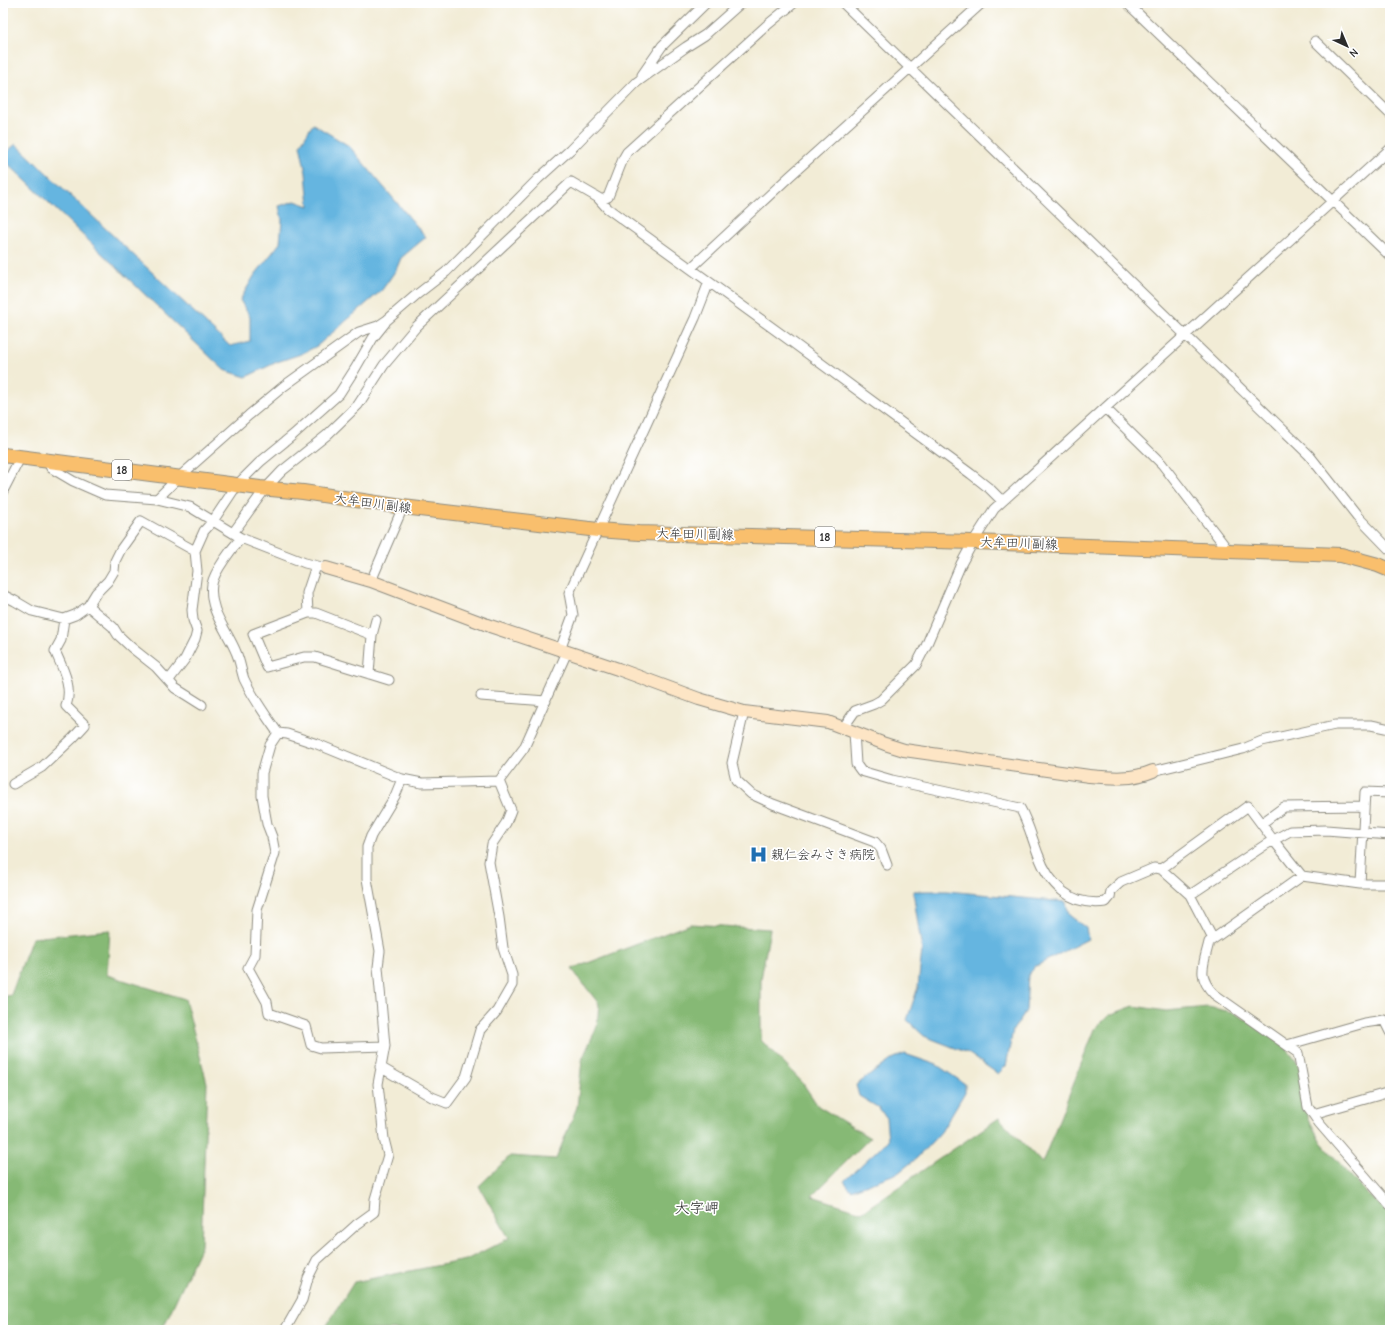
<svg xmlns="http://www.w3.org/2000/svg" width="1393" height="1333" font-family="'Comic Neue','Klee One',sans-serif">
  <rect width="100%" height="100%" fill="#fff"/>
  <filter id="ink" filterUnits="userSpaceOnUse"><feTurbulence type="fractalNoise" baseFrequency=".025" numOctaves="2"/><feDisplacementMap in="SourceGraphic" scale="8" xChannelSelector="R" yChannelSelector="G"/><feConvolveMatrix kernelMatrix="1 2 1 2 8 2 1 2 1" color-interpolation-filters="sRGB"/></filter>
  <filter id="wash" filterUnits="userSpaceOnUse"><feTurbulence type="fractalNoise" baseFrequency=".012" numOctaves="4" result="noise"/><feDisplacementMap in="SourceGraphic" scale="16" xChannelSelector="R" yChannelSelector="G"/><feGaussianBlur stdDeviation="0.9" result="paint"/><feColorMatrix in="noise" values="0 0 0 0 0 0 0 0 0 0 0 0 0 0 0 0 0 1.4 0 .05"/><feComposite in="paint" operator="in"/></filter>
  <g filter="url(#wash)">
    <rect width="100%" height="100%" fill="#f2ecd6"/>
    <path fill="#86b974" stroke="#587250" d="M690,924L770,929L761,979V1040L802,1082L818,1106L870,1138L812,1196L862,1212L999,1118L1042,1163L1095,1029L1109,1015L1134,1006L1166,1011L1208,1007L1232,1012L1280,1039L1306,1075L1308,1118L1321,1142L1356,1182L1390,1215V1330H324L354,1282L466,1260L509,1238L479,1186L510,1156L556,1159L577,1107L582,1060L597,1026L599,1004L572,969Z
      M110,930L107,975L185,999L207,1083L201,1246L162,1330H3V997L11,995L32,938Z"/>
    <path fill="#65b5e0" stroke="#487086" d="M313,124L349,146L426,237L401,258L396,270L382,290L317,346L301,354L277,362L246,377L224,370L3,159V155L16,144L230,346L250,341V317L240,300L254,276L280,243L282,220L279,206L295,201L309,206L306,173L300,145Z
      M913,891H947L1066,902L1069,915L1086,928L1088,939L1036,966L1028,975L1026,1011L1013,1030L1006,1066L998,1074L968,1053L924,1036L907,1020L918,987L922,950Z
      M905,1054L937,1065L965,1084V1092L941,1132L917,1158L898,1173L851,1190L844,1181L888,1140L886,1118L879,1108L859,1096L856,1085L894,1058Z"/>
  </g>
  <g filter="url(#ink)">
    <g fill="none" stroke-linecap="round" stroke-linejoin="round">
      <defs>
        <path id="street" d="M843,3L1309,455L1357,516L1390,550
          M1127,3L1390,256
          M1315,41L1390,114
          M642,75L662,46L706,3
          M598,198L607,208L792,342L971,474L990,489L1002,501
          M691,268L790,176L982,3
          M1105,408L1162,464L1228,550
          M47,460L51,468L73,481L105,495L157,499L190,507L241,538L305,563L326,568
          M3,491L20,458
          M157,499L178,478L249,415L284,386L359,332L378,326L387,320L415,296L446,272L538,179L570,150L637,82L686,47L705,35L741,3
          M233,533L265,489L282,471L327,435L358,405L384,365L416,327L571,182L602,200L608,197L623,159L627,152L766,26L794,3
          M241,538C232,548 214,572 212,584C208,610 227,630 236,652C240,661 241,670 244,679C253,698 266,716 278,733
          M316,566L307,593L308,613L253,634L267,667L304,657H315L389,680
          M371,581L403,507
          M3,595L15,601L32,611L64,619L75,615L88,606L96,593L108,581L114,571L115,561L121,549L141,521L195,551
          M88,606L113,627L118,635L132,648L156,667L175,688L202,705
          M308,613H316L372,635
          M560,650L573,615L569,593L695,318L709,282
          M369,674L372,635L376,620
          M169,680L185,659L195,639L197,631L193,620L192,610L197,571L195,551L204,531L213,521L237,485L260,462L293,435L339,394L355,369L373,338L385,323
          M481,696L546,701
          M744,712L732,763L736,780L751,794L773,804L875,842L881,849L887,865
          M843,728L855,711L874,704L881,700L916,665L926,646L961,564L973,542L994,509L1390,149
          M854,732L856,764L861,771L892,780L1020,808C1028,822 1032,838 1038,854C1049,885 1071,907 1106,902L1110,897L1111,891L1121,882L1154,868L1161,869L1190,895L1213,939
          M278,733L270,745L262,773V796L267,824L272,837L275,853L257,910L255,955L248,968L267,1002L269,1013L306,1026L311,1045L321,1048L385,1046
          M278,733L287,734L317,744L402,779L422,783L499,781L524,748L567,652
          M1153,771L1243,749L1262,741L1335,725H1371L1390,729
          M13,784L42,767L73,738L85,725L66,706C73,687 63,669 55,651L61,640L64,619
          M1262,823L1284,807L1364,806
          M1161,869L1248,806L1274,841L1302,876L1360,884H1390
          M1302,876L1209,942C1204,964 1196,976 1214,994L1298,1053L1308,1107L1319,1123L1390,1205
          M1360,884L1365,792L1390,793
          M1190,895L1265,845L1290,831L1326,830L1390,835
          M1287,1045L1364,1023L1384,1020L1390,1032
          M380,1067L432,1097L447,1103L466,1077L480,1030L497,1011L512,985V975L503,948L499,917L489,862L492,844L506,823L511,810L499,781
          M1313,1114L1390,1092
          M285,1330L302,1300L308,1278L317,1260L356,1225L374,1212L375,1199L388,1155L384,1139L378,1084L385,1046L378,967L380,951L367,879V847L371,836L395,796L402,779"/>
        <path id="secondary" d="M326,568L371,581L490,626L618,669L699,699L744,712L828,722L885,744L904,750L1089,776C1111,778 1132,780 1153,771"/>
        <path id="primary" d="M3,455L260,488L303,492L403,507L598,530L639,533L973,542L1341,555L1378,565L1390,570"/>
      </defs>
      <use href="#street" stroke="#8e8c80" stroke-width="11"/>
      <use href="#secondary" stroke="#8e8c80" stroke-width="14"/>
      <use href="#primary" stroke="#8e8c80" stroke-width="16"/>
      <use href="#street" stroke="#fff" stroke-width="9"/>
      <use href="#secondary" stroke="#fde5c5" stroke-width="12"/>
      <use href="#primary" stroke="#f9bf6d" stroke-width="14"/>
    </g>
  </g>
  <defs>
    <symbol id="hospital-bare" viewBox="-9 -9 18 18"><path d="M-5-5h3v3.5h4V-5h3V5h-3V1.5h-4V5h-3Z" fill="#1f6fb2" stroke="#fff" stroke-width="2.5" paint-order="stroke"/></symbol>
  </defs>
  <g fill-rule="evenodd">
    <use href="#hospital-bare" x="746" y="842" width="25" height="25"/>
  </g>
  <g text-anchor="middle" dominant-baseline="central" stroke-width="3.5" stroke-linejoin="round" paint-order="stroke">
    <g fill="#fff" stroke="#6b6b6b" stroke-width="1">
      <rect x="112" y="460" width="20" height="20" rx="3"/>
      <rect x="815" y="527" width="20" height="20" rx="3"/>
    </g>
    <g font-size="12" font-weight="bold" fill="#2b2b2b">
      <text x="122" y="470">18</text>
      <text x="825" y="537">18</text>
    </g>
    <g font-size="13" fill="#2b2b2b" stroke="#fff">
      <text transform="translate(373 503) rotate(8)">大牟田川副線</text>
      <text transform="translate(695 534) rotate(1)">大牟田川副線</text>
      <text transform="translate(1019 543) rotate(2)">大牟田川副線</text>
    </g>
    <g font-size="13" fill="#2b2b2b" stroke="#fff" text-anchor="start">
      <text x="771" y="854">親仁会みさき病院</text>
    </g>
    <g font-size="15" fill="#2b2b2b" stroke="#fff">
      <text x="697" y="1208">大字岬</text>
    </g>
  </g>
  <rect width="1393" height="1333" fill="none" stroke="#fff" stroke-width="16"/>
  <g transform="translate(1347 46) rotate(136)" stroke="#ffffff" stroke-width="3" paint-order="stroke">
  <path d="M0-3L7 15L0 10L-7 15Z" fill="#2b2b2b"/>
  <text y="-6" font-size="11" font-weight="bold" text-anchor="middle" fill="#2b2b2b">N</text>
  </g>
</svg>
